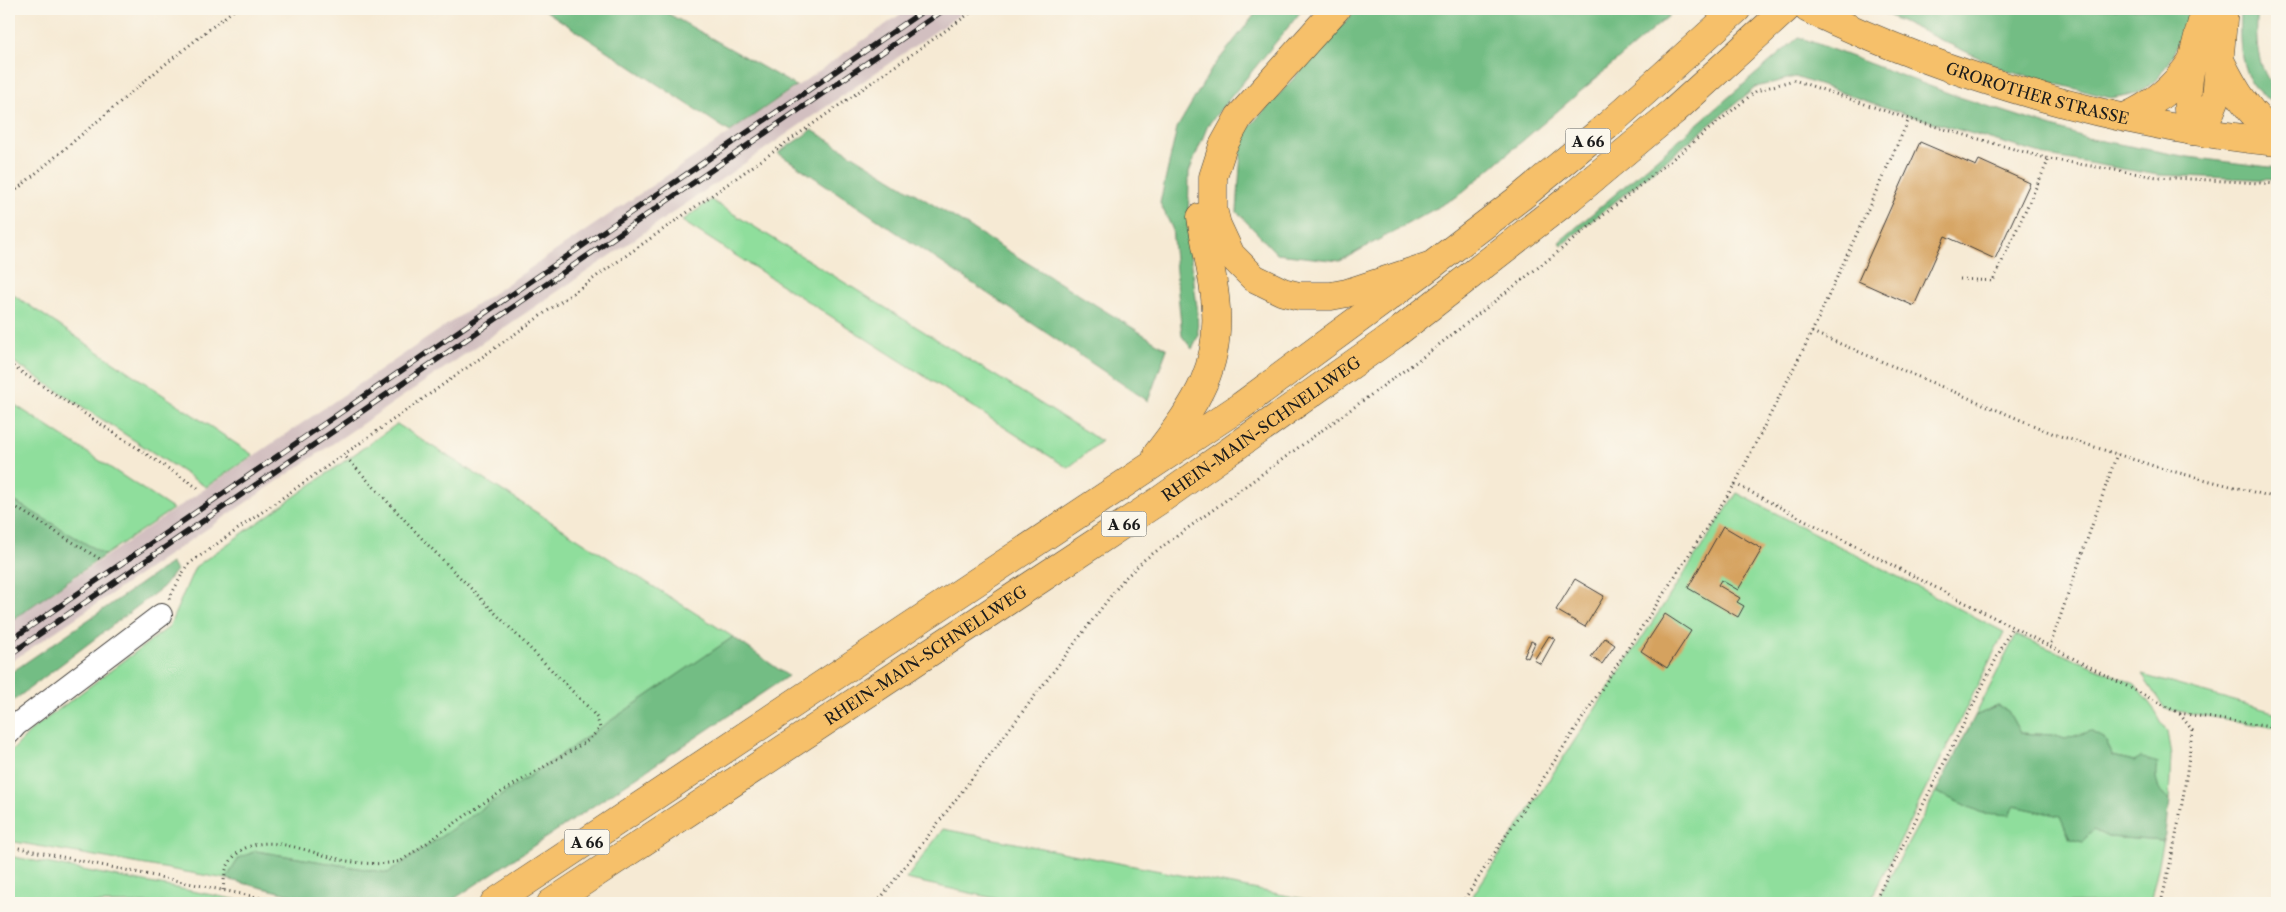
<svg xmlns="http://www.w3.org/2000/svg" width="2286" height="912" font-family="'Libre Caslon Text',serif">
  <rect width="100%" height="100%" fill="#fbf7ec"/>
  <filter id="ink" filterUnits="userSpaceOnUse"><feTurbulence type="fractalNoise" baseFrequency=".02" numOctaves="2"/><feDisplacementMap in="SourceGraphic" scale="10" xChannelSelector="R" yChannelSelector="G"/><feConvolveMatrix kernelMatrix="1 2 1 2 8 2 1 2 1" color-interpolation-filters="sRGB"/></filter>
  <filter id="wash" filterUnits="userSpaceOnUse"><feTurbulence type="fractalNoise" baseFrequency=".0096" numOctaves="4" result="noise"/><feDisplacementMap in="SourceGraphic" scale="20" xChannelSelector="R" yChannelSelector="G"/><feGaussianBlur stdDeviation="1.12" result="paint"/><feColorMatrix in="noise" values="0 0 0 0 0 0 0 0 0 0 0 0 0 0 0 0 0 1.4 0 .05"/><feComposite in="paint" operator="in"/></filter>
  <g filter="url(#wash)">
    <rect width="100%" height="100%" fill="#f6ead4"/>
    <path fill="#d2bfc0" d="M908,9H968L613,254L9,663V622L731,132Z"/>
    <path fill="#8fde9c" stroke="#567d5c" d="M711,200L1101,441L1068,468L682,221Z
      M9,292L253,455L206,487L9,359Z
      M9,401L173,509L105,555L9,498Z
      M397,424L733,637L388,873L256,851L239,858L226,879L9,841V754L34,728L169,627L195,567Z
      M1737,493L2004,632L1869,903H1468Z
      M2016,635L2135,684L2156,712L2167,732L2171,755L2169,801L2158,790L2155,774L2134,761L2113,756L2104,738L2065,739L2053,735L2020,733L2008,711L1998,706L1975,716Z
      M2142,675L2277,713V728L2165,709Z
      M1936,792L1982,813L2014,806L2061,816L2070,839L2083,842L2093,829L2108,837L2164,841L2150,903H1876Z
      M943,829L1325,903H1016L906,879Z
      M9,856L254,903H9Z"/>
    <path fill="#73bd84" stroke="#486c50" d="M543,9H660L796,86L730,132Z
      M1259,9H1303L1208,125L1189,172L1188,236L1197,307L1198,336L1192,349L1182,336L1172,228L1160,203L1177,128L1211,70Z
      M1357,9H1677L1458,196L1340,261L1277,254L1237,212L1242,135Z
      M1875,9H2191L2186,27L2171,58L2157,80L2137,93L2111,98L2007,71Z
      M2240,9H2258C2255,39 2256,68 2277,91V102C2238,90 2239,43 2240,9Z
      M1799,37L1956,96L2087,138L2188,157L2277,168V180L2158,175L2048,156L1905,114L1795,77L1756,87L1562,245L1559,242Z
      M812,130L1167,349L1148,401L778,153Z
      M9,498L105,555L9,622Z
      M171,563L176,570L163,587L9,704V674Z
      M733,637L788,676L448,903H325L226,879L239,858L256,851L388,873Z
      M1998,706L2008,711L2020,733L2053,735L2065,739L2090,731L2104,738L2113,756L2134,761L2141,757L2157,763C2154,780 2157,789 2169,801L2164,841L2108,837L2093,830L2083,842L2070,839L2060,816L2014,806L2009,815L1982,813L1936,792L1975,716Z"/>
    <g id="blocks">
      <path fill="#d5a25e" d="M1920,142L1976,166L1979,160L2030,183L1995,259L1945,236L1914,306L1858,281Z
        M1723,526L1762,549L1738,590L1721,580L1718,585L1740,598L1737,602L1744,606L1738,617L1688,588Z
        M1575,579L1604,596L1585,627L1556,610Z
        M1665,614L1691,631L1667,668L1641,651Z
        M1549,636L1555,639L1541,664L1534,660Z
        M1605,638L1615,645L1602,664L1591,657Z
        M1531,641L1535,643L1528,658L1524,656Z"/>
    </g>
  </g>
  <g filter="url(#ink)">
    <use href="#blocks" fill-opacity="0" stroke="#3d3b38" stroke-width="1"/>
    <g fill="none" stroke-linecap="round" stroke-linejoin="round">
      <defs>
        <path id="minor" d="M9,733L16,725L161,615"/>
        <g id="major">
          <path id="s1" d="M1808,9C1954,79 2116,126 2277,142"/>
        </g>
        <g id="highway">
          <path d="M1336,9L1239,117L1223,146L1213,177V209L1217,225L1231,255L1254,278L1283,292L1299,296H1331L1347,293L1432,265L1521,197L1607,126L1737,9"/>
          <path d="M2205,9C2195,52 2181,85 2191,131L2210,113L2216,98L2224,9"/>
          <path d="M2220,60C2234,89 2250,116 2277,135"/>
          <path d="M2125,117C2153,105 2174,88 2191,62"/>
          <path d="M1157,454C1197,402 1223,366 1215,297C1212,270 1205,244 1201,217"/>
          <path d="M494,903L1241,406L1432,265"/>
          <path id="s2" d="M551,903L1160,500L1394,335L1570,198L1674,111L1786,9"/>
        </g>
      </defs>
      <use href="#minor" stroke="#3d3b38" stroke-width="24"/>
      <use href="#major" stroke="#3d3b38" stroke-width="29"/>
      <use href="#highway" stroke="#3d3b38" stroke-width="29"/>
      <path stroke="#3d3b38" stroke-width="3" stroke-dasharray="1 4" stroke-linecap="butt" d="M9,196L158,70L235,9
        M1960,279L1993,281L2049,159
        M1812,332L2054,434L2160,468L2277,498
        M9,364L201,490
        M1735,484L2179,713L2277,728
        M9,503L100,559
        M169,599L187,565L976,9
        M2051,643L2117,454
        M9,846L285,903
        M223,890C224,883 224,874 227,867C251,821 310,855 347,861C365,864 383,865 401,861L488,800L589,740L600,728L597,718L589,708L428,545L344,455
        M877,903L1123,580L1144,560L1431,351L1563,248L1756,91L1794,80L1909,119L2049,159L2157,177L2277,184
        M1462,903L1735,484L1812,332L1909,119
        M1874,903L2011,629
        M2161,903C2175,846 2186,789 2192,730L2179,713"/>
      <use href="#minor" stroke="#fff" stroke-width="22"/>
      <use href="#major" stroke="#f6c06b" stroke-width="28"/>
      <use href="#highway" stroke="#f6c06b" stroke-width="28"/>
      <defs>
        <path id="rail" d="M9,641L926,9
          M9,655L945,9"/>
      </defs>
      <use href="#rail" stroke="#1c1c1c" stroke-width="5.5"/>
      <use href="#rail" stroke="#fbf7ec" stroke-width="4" stroke-dasharray="11" stroke-linecap="butt"/>
    </g>
  </g>
  <g text-anchor="middle" dominant-baseline="central" stroke-width="4.5" stroke-linejoin="round" paint-order="stroke">
    <g fill="#fbf7ec" stroke="#5f5e5a" stroke-width="1">
      <rect x="1565.5" y="128.5" width="45" height="25" rx="4"/>
      <rect x="1101.5" y="511.5" width="45" height="25" rx="4"/>
      <rect x="564.5" y="829.5" width="45" height="25" rx="4"/>
    </g>
    <g font-size="15" font-weight="bold" fill="#1c1c1c">
      <text x="1588" y="141">A 66</text>
      <text x="1124" y="524">A 66</text>
      <text x="587" y="842">A 66</text>
    </g>
    <g font-size="16" fill="#1c1c1c" stroke="#fbf7ec">
      <text stroke="none"><textPath href="#s1" startOffset="245">GROROTHER STRASSE</textPath></text>
      <text stroke="none"><textPath href="#s2" startOffset="854">RHEIN-MAIN-SCHNELLWEG</textPath></text>
      <text stroke="none"><textPath href="#s2" startOffset="449">RHEIN-MAIN-SCHNELLWEG</textPath></text>
    </g>
  </g>
  <rect width="2286" height="912" fill="none" stroke="#fbf7ec" stroke-width="30"/>
</svg>
